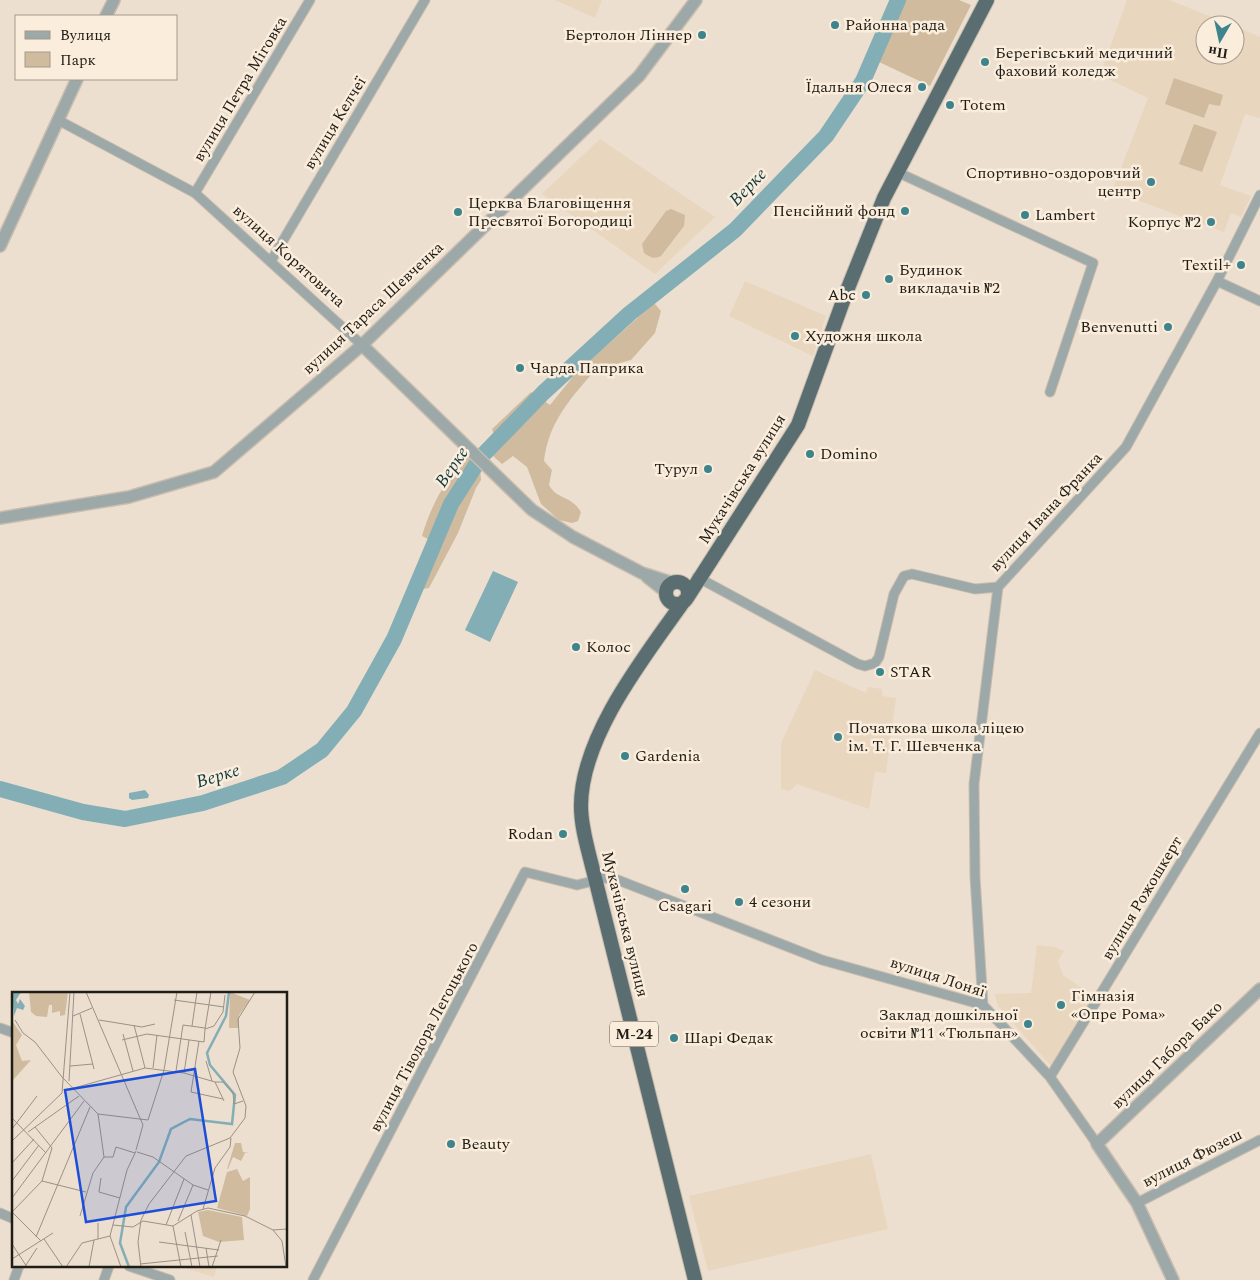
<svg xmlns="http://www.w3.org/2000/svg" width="1260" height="1280" font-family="Spectral,serif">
  <rect width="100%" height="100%" fill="#ecdfcf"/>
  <path fill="#e8d6bf" d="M555,0H602L595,18Z
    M1127,0H1169L1232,25H1205V55H1235V26L1260,37V118L1245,114L1220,185L1251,196L1241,217L1231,213L1224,232L1112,191L1148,98L1100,75Z
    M600,139L715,217L655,274L542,194Z
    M745,281L826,316L813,356L729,316Z
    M815,670L866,693L868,687L882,689V696L896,698L886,773L875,772L869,809L797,784L790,791L781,789V743Z
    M1037,945L1054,947L1064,951L1058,961L1063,975L1096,998L1052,1067L998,1006L995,994L1031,993Z
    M871,1154L888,1229L708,1271L689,1196Z
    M178,1266H217L214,1277Z"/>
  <path fill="#d0bb9f" d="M901,0H959L971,5L930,86L877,61Z
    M1174,78L1223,95L1220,106L1209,104L1204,118L1165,104Z
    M1194,124L1217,132L1202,172L1179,164Z
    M671,209L685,215L684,226L661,256C654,259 651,258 644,253L642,244L666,211Z
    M654,303L661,311L655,333L631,360L620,363L608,375H591C568,401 548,425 544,461L552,470L549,485C557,500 571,495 581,512L578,521L572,523L559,520L541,504L527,467L513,456L502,464L492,455L497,444L492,429L531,392L550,405L576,373Z
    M469,455L480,467L481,480L476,488L458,533L429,588L423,589L438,544L422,536C431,505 446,478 469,455Z"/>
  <path fill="#83aeb5" d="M493,571L518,582L490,642L465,630Z
    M145,790L149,795L148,798L132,800L129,798V793Z"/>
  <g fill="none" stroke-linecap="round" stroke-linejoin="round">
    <path stroke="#83aeb5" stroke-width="16" d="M0,789L83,812L125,819L203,803L282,777L322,750L354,711L394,639L451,504L481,457L543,393L629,314L735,230L826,136L863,81L898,0"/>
    <defs>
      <path id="minor" d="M58,120L195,193L362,345
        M897,172L1093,263L1050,392
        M195,193L310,0
        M271,261L425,0
        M1217,281L1260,301
        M697,577L858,664L865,666L875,663L879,657L894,594L904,576L912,574L975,589L998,587
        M983,1005L975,877L974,784L998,587L1126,447L1217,281L1260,195
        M0,1028L14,1033
        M1050,1077L1260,733
        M1137,1203L1260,1140
        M0,1213L14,1219
        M129,1266L170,1280
        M14,1280L19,1266
        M104,1280L109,1266
        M313,1280L525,872L577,885L605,878L618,880L822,960L983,1005L1050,1077L1097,1144"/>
      <path id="tertiary" d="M106,16L114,0
        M0,246L77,79
        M362,345L532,510L573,537L642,573L673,583
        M0,518L129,497L214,472L362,345L639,76L696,0
        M647,577L666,592
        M1173,1280L1137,1203L1097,1144L1260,989"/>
      <path id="trunk" d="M666 593a11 11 0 1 1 22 0a11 11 0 1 1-22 0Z
        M687,598L798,425L846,293L884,198L987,0
        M684,601C645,656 581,736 581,806C581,828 588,849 593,870L695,1280"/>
    </defs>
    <use href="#minor" stroke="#c7bcae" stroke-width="11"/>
    <use href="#tertiary" stroke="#c7bcae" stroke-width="14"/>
    <use href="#trunk" stroke="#c7bcae" stroke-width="16"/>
    <use href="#minor" stroke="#9da8a9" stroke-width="9"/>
    <use href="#tertiary" stroke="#9da8a9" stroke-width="11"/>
    <use href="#trunk" stroke="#5a6e72" stroke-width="14"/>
  </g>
  <g fill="#3d848d" stroke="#faeddc" stroke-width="2">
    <circle cx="835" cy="25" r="5"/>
    <circle cx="702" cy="35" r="5"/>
    <circle cx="985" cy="62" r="5"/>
    <circle cx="922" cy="87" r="5"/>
    <circle cx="950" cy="105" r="5"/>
    <circle cx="1151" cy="182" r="5"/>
    <circle cx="905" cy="211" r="5"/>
    <circle cx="458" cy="212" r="5"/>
    <circle cx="1025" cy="215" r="5"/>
    <circle cx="1211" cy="222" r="5"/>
    <circle cx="1241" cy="265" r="5"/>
    <circle cx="889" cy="279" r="5"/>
    <circle cx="866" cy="295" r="5"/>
    <circle cx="1168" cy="327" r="5"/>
    <circle cx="795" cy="336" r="5"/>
    <circle cx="520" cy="368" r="5"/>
    <circle cx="810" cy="454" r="5"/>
    <circle cx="708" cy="469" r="5"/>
    <circle cx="576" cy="647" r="5"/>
    <circle cx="880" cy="672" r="5"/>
    <circle cx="838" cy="737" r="5"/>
    <circle cx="625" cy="756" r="5"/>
    <circle cx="563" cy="834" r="5"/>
    <circle cx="685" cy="889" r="5"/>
    <circle cx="739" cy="902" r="5"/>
    <circle cx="1061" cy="1005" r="5"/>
    <circle cx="1028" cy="1024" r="5"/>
    <circle cx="674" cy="1038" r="5"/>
    <circle cx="451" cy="1144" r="5"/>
  </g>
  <g text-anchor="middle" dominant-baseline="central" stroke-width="5" stroke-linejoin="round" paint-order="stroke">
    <rect fill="#faeddc" stroke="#615b51" stroke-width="1" x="610" y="1021.5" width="48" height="25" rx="4"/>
    <g font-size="15" font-weight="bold" fill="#201c16">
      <text x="634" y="1034">М-24</text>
    </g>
    <g font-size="16" fill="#201c16" stroke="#faeddc" text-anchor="start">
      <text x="845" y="25">Районна рада</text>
      <text x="692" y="35" text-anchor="end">Бертолон Ліннер</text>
      <text x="995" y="53">Берегівський медичний<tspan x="995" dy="18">фаховий коледж</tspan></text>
      <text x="912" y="87" text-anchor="end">Їдальня Олеся</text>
      <text x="960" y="105">Totem</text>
      <text x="1141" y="173" text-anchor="end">Спортивно-оздоровчий<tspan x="1141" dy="18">центр</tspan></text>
      <text x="468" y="203">Церква Благовіщення<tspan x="468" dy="18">Пресвятої Богородиці</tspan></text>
      <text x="895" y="211" text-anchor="end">Пенсійний фонд</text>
      <text x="1035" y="215">Lambert</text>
      <text x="1201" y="222" text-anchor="end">Корпус №2</text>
      <text x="1231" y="265" text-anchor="end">Textil+</text>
      <text x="899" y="270">Будинок<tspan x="899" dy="18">викладачів №2</tspan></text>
      <text x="856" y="295" text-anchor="end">Abc</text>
      <text x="1158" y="327" text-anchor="end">Benvenutti</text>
      <text x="805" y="336">Художня школа</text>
      <text x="530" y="368">Чарда Паприка</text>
      <text x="820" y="454">Domino</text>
      <text x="698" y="469" text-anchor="end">Турул</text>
      <text x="586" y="647">Колос</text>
      <text x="890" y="672">STAR</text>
      <text x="848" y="728">Початкова школа ліцею<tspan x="848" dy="18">ім. Т. Г. Шевченка</tspan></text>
      <text x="635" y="756">Gardenia</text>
      <text x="553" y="834" text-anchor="end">Rodan</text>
      <text x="749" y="902">4 сезони</text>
      <text x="685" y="906" text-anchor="middle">Csagari</text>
      <text x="1071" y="996">Гімназія<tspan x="1071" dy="18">«Опре Рома»</tspan></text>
      <text x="1018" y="1015" text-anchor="end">Заклад дошкільної<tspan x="1018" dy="18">освіти №11 «Тюльпан»</tspan></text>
      <text x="684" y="1038">Шарі Федак</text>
      <text x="461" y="1144">Beauty</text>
    </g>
    <g font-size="16" fill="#201c16" stroke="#faeddc">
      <text transform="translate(240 89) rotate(-59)">вулиця Петра Міговка</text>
      <text transform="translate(335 123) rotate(-59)">вулиця Келчеї</text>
      <text transform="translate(289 256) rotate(42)">вулиця Корятовича</text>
      <text transform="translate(373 308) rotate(-43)">вулиця Тараса Шевченка</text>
      <text transform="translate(742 479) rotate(-58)">Мукачівська вулиця</text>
      <text transform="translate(1046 512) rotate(-47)">вулиця Івана Франка</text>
      <text transform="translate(1142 898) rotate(-59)">вулиця Рожошкерт</text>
      <text transform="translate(625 924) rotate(76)">Мукачівська вулиця</text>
      <text transform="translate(938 977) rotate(18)">вулиця Лоняї</text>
      <text transform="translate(424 1037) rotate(-62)">вулиця Тіводора Легоцького</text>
      <text transform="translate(1167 1055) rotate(-44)">вулиця Габора Бако</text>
      <text transform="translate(1192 1158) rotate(-27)">вулиця Фюзеш</text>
    </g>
    <g font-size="18" font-style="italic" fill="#0e393e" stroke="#faeddc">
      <text transform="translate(748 187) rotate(-46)">Верке</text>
      <text transform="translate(452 467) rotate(-56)">Верке</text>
      <text transform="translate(218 776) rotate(-17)">Верке</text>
    </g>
  </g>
  <g transform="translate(12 992)">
    <rect width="275" height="275" fill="#ecdfcf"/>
    <path d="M17,0H56L53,23L48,24V19L40,21V13H37L35,25L24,24L19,20ZM218,0L238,8L227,23V36H217ZM0,29L10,43L4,53L10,69L19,68L1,88L0,97ZM223,151H229L231,160L237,161H233L229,169L221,165L216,177H215ZM225,177L231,189L238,185V217L235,224L205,216L215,180ZM196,218L230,225L232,248L207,250L191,244L186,220Z" fill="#d0bb9f"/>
    <path d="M0,0H9L4,8L6,12L8,7L13,14L11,18L5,16L2,24Z" fill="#83aeb5"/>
    <path fill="none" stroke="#83aeb5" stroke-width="2.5" d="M117,275L108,251L114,215L147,170L159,137L178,127L220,132L223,103L198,73L195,61L214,24L217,0"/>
    <path fill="none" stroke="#9a9185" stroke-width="1" d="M74,0L131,133L124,158M162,8L212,15M68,22L82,77M61,24L80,16M3,28L11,41L23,50L50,85L86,122L136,128L152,78L165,0M87,28L130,35L143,32M122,33L133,76M180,34L185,0M193,37L199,0M111,42L121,79M110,48L135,42L192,50L193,37L202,34L211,20L213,3M187,49L179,100L211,107M194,69L200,89M58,74L81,72M141,76L145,43M164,79L171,33L193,36M172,81L177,48M57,89L62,0M62,96L133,76L172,81L203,90M212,109L203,90H211L221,101L222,112L231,109M0,126L34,161M0,137L25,104M16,140L67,104M0,149L50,101L58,0M125,160L141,165L181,193L196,198M92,165H101L104,155L123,161M0,171L22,147M89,186L87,200L108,206M0,189L27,153M30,189L74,200M0,206L72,109M191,217L203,176L218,155L219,146M0,220L30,189L40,156L23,135M0,220L29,249M179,223L188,275M68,224L81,181L92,165L86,122M166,229L181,193M101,233L121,235L131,229L161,234L169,275M154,233L172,187M161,234L185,219L196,216L233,224L261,238L275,237M261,238L270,249L274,275M173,240L180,275M98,244L109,275M24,245L78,115M32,247L51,275M86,247V231M147,250L207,258M0,252L15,275M194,256L197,275M0,267L41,241M128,272L206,264M14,273L25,256M54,275L70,251L98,244L115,178L124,159M77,275L82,248M129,275L126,250L129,228L137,212L174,164L218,146L233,126L234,114L221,80L228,56L226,27L243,0M200,275L209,248"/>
    <path fill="#1d4ed8" fill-opacity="0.15" stroke="#1d4ed8" stroke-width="2.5" d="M183,77L204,209L74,230L53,98Z"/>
    <rect width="275" height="275" fill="none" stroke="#201c16" stroke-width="2.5"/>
  </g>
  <rect x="15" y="15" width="162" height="65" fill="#faeddc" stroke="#a3998d"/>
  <rect x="25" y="31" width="25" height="8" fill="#9da8a9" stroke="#a3998d"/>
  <text x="60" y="40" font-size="15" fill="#201c16">Вулиця</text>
  <rect x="25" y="52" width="25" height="15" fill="#d0bb9f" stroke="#a3998d"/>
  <text x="60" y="65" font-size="15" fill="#201c16">Парк</text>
  <g transform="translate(1220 40) rotate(189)"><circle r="24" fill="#faeddc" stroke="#a3998d"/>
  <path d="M0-4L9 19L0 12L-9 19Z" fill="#3d848d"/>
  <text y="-8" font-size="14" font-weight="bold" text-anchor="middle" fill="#201c16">Пн</text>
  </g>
</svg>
